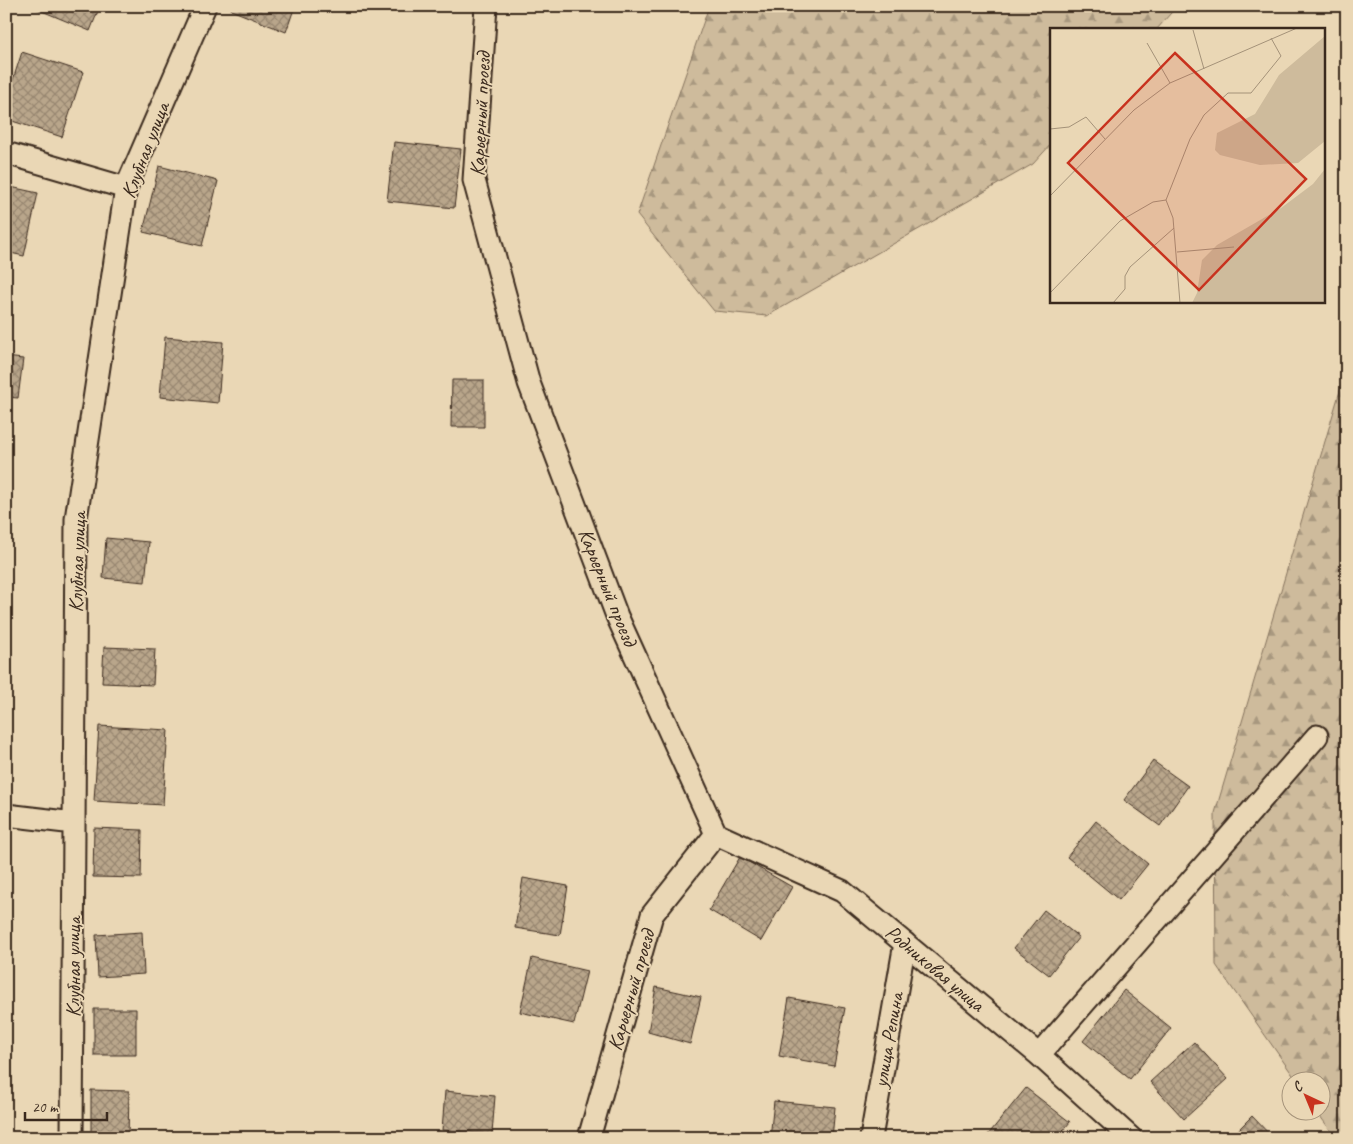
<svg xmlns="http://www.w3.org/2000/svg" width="1353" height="1144" font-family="Caveat,sans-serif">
  <defs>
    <pattern id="forest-firs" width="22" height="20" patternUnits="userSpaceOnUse" patternTransform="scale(1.25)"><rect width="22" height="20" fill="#cebb9c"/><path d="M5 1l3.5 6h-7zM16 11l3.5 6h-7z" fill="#a8987f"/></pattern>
    <pattern id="building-cross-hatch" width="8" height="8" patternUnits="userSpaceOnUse" patternTransform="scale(1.25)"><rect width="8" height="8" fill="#b9a68b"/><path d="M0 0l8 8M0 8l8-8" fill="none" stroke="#988771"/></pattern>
  </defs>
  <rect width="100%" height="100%" fill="#ead7b5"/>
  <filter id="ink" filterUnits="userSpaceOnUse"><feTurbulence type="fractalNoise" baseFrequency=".02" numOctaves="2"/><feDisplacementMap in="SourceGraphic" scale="10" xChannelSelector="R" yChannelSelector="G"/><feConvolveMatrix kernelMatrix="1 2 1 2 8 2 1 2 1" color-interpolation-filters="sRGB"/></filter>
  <g filter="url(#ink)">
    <path fill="url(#forest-firs)" stroke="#84725d" d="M709,6H1177L1157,29H1052V143L1033,164L767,316L714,311L637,215Z
      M1347,367V1138H1336L1317,1112H1320V1082L1297,1081L1216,965L1215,813Z"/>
    <path fill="url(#building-cross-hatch)" stroke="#3b2a1e" d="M30,6H100L90,31Z
      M233,6H295L286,32L231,10Z
      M22,52L83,72L62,137L6,119V101Z
      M394,142L461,149L454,208L387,201Z
      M159,166L218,181L202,246L143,232Z
      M6,186L38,193L24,256L6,252Z
      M165,337L223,342L218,403L160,397Z
      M6,357L23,359L18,398L6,397Z
      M452,380H484V427H451Z
      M106,538L149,542L145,582L103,578Z
      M104,647L155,649L153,685L102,683Z
      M99,726L168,730L163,805L94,801Z
      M1153,761L1188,786L1160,826L1124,800Z
      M1096,821L1148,864L1119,900L1067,857Z
      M94,828L142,830L141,878L93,877Z
      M6,844H11L6,885Z
      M740,857L792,887L761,941L709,910Z
      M523,878L568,886L560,935L515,928Z
      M1044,910L1079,937L1049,975L1014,948Z
      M142,932L144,974L98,977L96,935Z
      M532,958L587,971L574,1024L520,1012Z
      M656,987L701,997L690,1044L648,1032Z
      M1124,990L1171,1028L1130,1079L1083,1041Z
      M789,998L845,1008L834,1066L779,1056Z
      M94,1009H136V1055H94Z
      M1194,1042L1228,1079L1184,1119L1150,1082Z
      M1026,1088L1070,1122L1057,1138H988L987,1136Z
      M91,1090L129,1091L128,1138H91Z
      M445,1091L495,1096L492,1134L442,1130Z
      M774,1101L835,1107L832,1138H770Z
      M1252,1116L1273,1138H1230Z"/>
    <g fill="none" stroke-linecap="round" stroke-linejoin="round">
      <defs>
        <path id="minor" d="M486,6L474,180L529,383L617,616L716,834
          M6,153L126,188
          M6,815L74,823
          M716,834L842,891L1039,1055L1131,1138
          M1039,1055L1317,736
          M72,1138L76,519L126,188L205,6
          M589,1138L652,915L716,834
          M871,1138L905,943"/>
      </defs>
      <use href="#minor" stroke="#3b2a1e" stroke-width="25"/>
      <use href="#minor" stroke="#ead7b5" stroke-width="21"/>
    </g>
  </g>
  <g text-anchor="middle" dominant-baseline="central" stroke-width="4" stroke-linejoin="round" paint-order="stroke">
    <g font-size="21" fill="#3b2a1e" stroke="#ead7b5">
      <text transform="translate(480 114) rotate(-87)">Карьерный проезд</text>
      <text transform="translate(145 150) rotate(-69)">Клубная улица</text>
      <text transform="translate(77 562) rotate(-88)">Клубная улица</text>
      <text transform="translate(608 587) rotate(68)">Карьерный проезд</text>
      <text transform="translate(73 967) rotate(-90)">Клубная улица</text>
      <text transform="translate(935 968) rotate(40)">Родниковая улица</text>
      <text transform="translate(631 990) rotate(-74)">Карьерный проезд</text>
      <text transform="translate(888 1040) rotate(-80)">улица Репина</text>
    </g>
  </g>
  <g transform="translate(1050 28)">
    <rect width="275" height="275" fill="#ead7b5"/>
    <path d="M275,8V113L248,135L210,137L170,127L165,122L167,105L205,86L229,47ZM275,141V275H142L147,265L152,232L167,217L231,180L263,156Z" fill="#cebb9c"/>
    <path fill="none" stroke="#a49279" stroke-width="1" d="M143,2L154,41M97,15L120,55M0,101L19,99L36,89L55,111M0,168L84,82L120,55L247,0M116,172L140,111L154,87L178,65H201L231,28L221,10M116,172L123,190L130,275M127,224L184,219M0,265L70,193L103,174L116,172M63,275L75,261V248L80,239L124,200"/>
    <path fill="#c8321e" fill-opacity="0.15" stroke="#c8321e" stroke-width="2.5" d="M125,25L256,151L149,262L18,135Z"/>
    <rect width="275" height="275" fill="none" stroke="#3b2a1e" stroke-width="2.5"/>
  </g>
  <rect width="1353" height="1144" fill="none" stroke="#ead7b5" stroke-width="25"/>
  <rect x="12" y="12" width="1328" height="1119" fill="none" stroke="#3b2a1e" stroke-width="2" filter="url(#ink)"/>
  <g transform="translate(1306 1096) rotate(316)"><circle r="24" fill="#ead7b5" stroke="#a49279"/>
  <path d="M0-4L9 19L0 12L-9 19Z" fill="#c8321e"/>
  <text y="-8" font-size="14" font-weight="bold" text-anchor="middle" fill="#3b2a1e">С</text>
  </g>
  <path d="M25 1112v8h82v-8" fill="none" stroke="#3b2a1e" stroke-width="2.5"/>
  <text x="32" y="1112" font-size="15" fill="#3b2a1e" stroke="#ead7b5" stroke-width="4" paint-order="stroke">20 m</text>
</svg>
